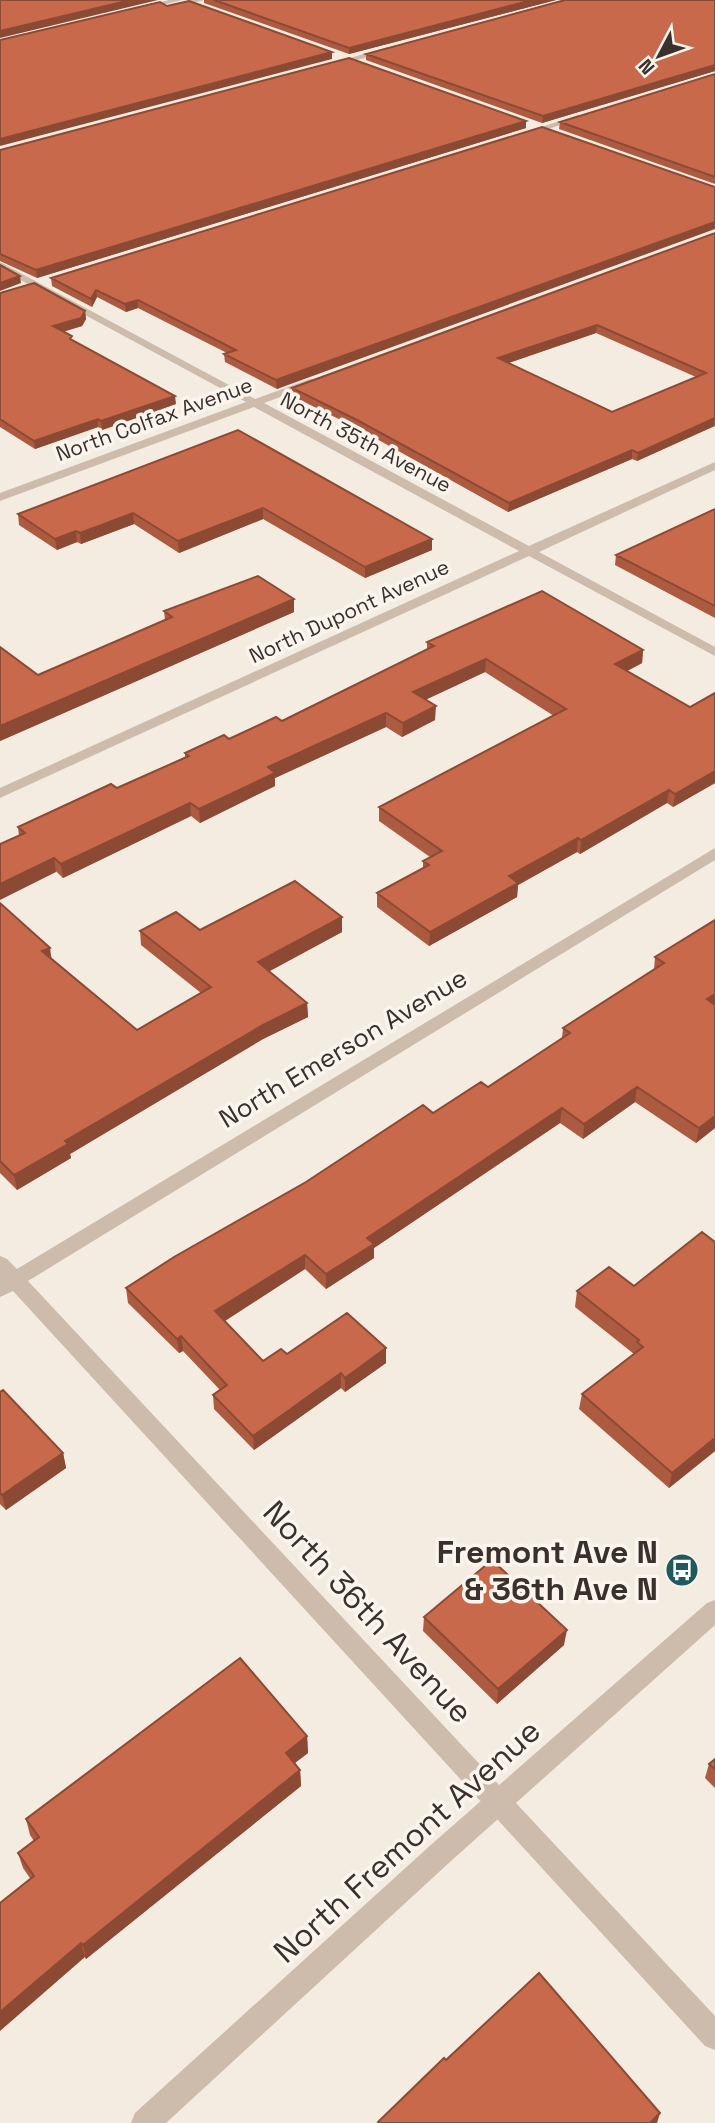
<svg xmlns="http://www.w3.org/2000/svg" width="715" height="2123" font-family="'Space Grotesk',sans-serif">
  <rect width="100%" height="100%" fill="#f4ebe1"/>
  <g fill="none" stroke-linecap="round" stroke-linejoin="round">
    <path fill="#cdbbac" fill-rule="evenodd" d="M388,47L391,51L330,67L326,65Z
      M578,115L585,117L527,136L520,134Z
      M0,262L255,399L310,379H318V383L264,403L529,546L715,462V470L539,552L715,647V656L529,556L0,798V788L519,551L254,407L0,501V493L246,402L0,269Z
      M715,848V860L28,1281L715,2016V2050L705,2046L13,1291L0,1297V1256L7,1259L17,1269Z"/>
    <path fill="#cdbbac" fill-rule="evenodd" d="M169,0H182L139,11L135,9Z
      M191,0H204L170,9L166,7Z
      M715,1600V1625L451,1861L166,2123H131L135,2113L433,1843L707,1603Z"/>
  </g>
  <path fill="#ac5a40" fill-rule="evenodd" d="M204,0H556L349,54L204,3Z
    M715,0V71L542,123L366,60V54Z
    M715,74V184L559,129L560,122Z
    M526,128L37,278L0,261V150Z
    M715,187L277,389L225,362L224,354L227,353L138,308L126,312L97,297L92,307L52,286L51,278Z
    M715,233V426L637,461L632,459L508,512L357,428L292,396V388ZM596,333L696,377L612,412L508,363Z
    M0,292L85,311L86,319L82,326L63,332L72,340L176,404L102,430L98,427L35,449L0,427Z
    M238,430L432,539V550L365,578L263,519L179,553L134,524L81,544L77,542L57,550L19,525L18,514Z
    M715,509V618L615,565L616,555Z
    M164,611L294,612L0,741V647L38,675L165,620Z
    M427,642L643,650L642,663L627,671L690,707L715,693V783L673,807L667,803L580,854L577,852L518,885L517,897L429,946L377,907V893L423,868V861L430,857L379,821V807L554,716L485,672L425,700L435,720L402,737L386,727L275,778V786L200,823L191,816L63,878L19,836L18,827L117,788L185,757V753L282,721L427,650Z
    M0,903L51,958L137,1030L201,993L141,945L140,931L200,930L342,917V932L269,971L307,1003L308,1017L263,1039L70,1154L71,1158L17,1190L0,1173Z
    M715,920V1128L696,1143L635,1102L583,1139L560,1123L374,1248V1258L326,1289L305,1269L225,1321L263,1361L287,1354L386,1348V1363L345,1392L341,1388L254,1450L214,1409L213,1395L220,1390L183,1351L179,1353L128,1303L126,1288L433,1113L488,1087L562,1038L563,1028L654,970L655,957Z
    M609,1267L715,1451L669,1488L579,1409L582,1394L634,1354L575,1307L577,1291Z
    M0,1392L63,1453L66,1468L6,1510L0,1504Z
    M424,1617L564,1645L497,1704L423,1631Z
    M307,1736L308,1753L294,1763L300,1770L301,1786L86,1959L23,1868L18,1853L34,1841L30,1835L26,1819Z
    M715,1759V1788L705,1778L709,1764Z"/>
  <path fill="#8c4a34" d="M131,0H158L0,38V31Z
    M532,0H556L349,54V48Z
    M332,52V59L0,146V139Z
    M715,65V71L542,123L543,116Z
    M526,121V128L37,278L36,270Z
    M715,222V229L277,389L276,380Z
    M20,276L21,283L0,291V283Z
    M96,290L97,297L92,307L91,299Z
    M138,300V308L126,312L125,304Z
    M85,311L86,319L82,326L54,334L53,326Z
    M597,325L596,333L497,367L498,358Z
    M175,396L176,404L102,430L101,421Z
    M715,418L714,426L637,461L638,453Z
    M98,419V427L35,449L34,441Z
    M632,450V459L508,512L509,503Z
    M263,508V519L179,553L178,541Z
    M133,513L134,524L81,544L80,533Z
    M76,531L77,542L57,550L55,539Z
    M432,539V550L365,578V567Z
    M294,599V612L0,741V726Z
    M643,650L642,663L614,678L615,664Z
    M486,659L485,672L412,706L413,692Z
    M436,706L435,720L402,737L403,723Z
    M386,713V727L275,778V786L200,823L199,809L268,767Z
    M715,771V783L673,807L675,794Z
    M669,790L667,803L580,854L581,840Z
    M190,803L191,816L63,878L61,864Z
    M578,838L577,852L518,885L517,897L429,946L430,932L509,876Z
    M54,858L56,872L0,900V884Z
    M342,917V932L259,977L258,962Z
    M50,948L52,962L42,951Z
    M715,994V1007L707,999Z
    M307,1003L308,1017L263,1039L70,1154L71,1158L17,1190L14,1175L65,1141L263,1025Z
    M637,1087L635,1102L583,1139L584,1124Z
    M562,1108L560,1123L374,1248V1258L326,1289V1274L367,1238Z
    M715,1116V1128L696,1143L699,1128Z
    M305,1255V1269L217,1326L215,1311Z
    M181,1336L183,1351L179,1353L177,1339Z
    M386,1348V1363L345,1392V1378Z
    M341,1373V1388L254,1450L253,1436Z
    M715,1438V1451L669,1488L672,1473Z
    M63,1453L66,1468L6,1510L2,1495Z
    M567,1630L564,1645L497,1704L498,1689Z
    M307,1736L308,1753L286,1770V1753Z
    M300,1770L301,1786L86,1959L83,1945Z
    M81,1943L85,1957L0,2031V2012Z
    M660,2113L657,2123H650Z"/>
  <path fill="#c8694b" stroke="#8c4a34" stroke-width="2" fill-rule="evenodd" d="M0,0H131L0,31Z
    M214,0H532L349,48Z
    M565,0H715V65L543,116L366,54Z
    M189,1L332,52L0,139V40L160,2L167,6Z
    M349,58L526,121L36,270L0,254V150Z
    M715,74V177L560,122Z
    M542,127L715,187V222L276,380L224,354L236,350L138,300L125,304L96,290L91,299L51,278Z
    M715,233V418L638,453L632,450L509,503L357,420L292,388ZM597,325L706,373L612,412L498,358Z
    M0,265L20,276L0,283Z
    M34,283L85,311L81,318L53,326L72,336L70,339L175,396L101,421L98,419L34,441L0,419V293Z
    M238,430L432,539L365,567L263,508L178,541L133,513L80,533L76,531L55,539L18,514Z
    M715,509V606L616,555Z
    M258,576L294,599L0,726V647L38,675L172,617L164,611Z
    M542,591L643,650L615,664L690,707L715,693V771L675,794L669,790L581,840L578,838L509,876L518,883L430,932L377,893L429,865L423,861L442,851L379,807L566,709L486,659L413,692L436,706L403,723L386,713L268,767L275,773L199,809L190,803L61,864L54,858L0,884V844L25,833L18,827L111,784L117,788L189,756L185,753L224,735L229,739L276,717L282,721L434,646L427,642Z
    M295,881L342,917L258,962L307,1003L263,1025L65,1141L68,1144L14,1175L0,1161V903L50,948L42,951L137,1030L211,987L140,931L176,912L200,930Z
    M715,920V994L707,999L715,1005V1116L699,1128L637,1087L584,1124L562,1108L367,1238L374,1244L326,1274L305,1255L215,1311L263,1361L281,1349L287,1354L347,1313L386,1348L345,1378L341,1373L253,1436L213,1395L227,1385L181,1336L177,1339L126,1288L174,1257L306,1182L423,1105L433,1113L481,1082L488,1087L570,1033L563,1028L664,963L655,957Z
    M702,1232L715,1242V1438L672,1473L582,1394L643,1347L637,1342L639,1340L577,1291L609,1267L634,1286Z
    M3,1390L63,1453L2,1495L0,1493V1392Z
    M492,1560L567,1630L498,1689L424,1617Z
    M240,1658L307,1736L286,1753L300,1770L83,1945L81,1943L0,2012V1903L34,1876L18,1853L39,1837L26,1819Z
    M715,1759V1769L709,1764Z
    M539,1973L660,2113L650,2123H379L378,2122L444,2058L446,2060Z"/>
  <defs>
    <symbol id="bus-disc" viewBox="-11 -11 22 22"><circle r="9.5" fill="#1f5a5e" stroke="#fbf5ee"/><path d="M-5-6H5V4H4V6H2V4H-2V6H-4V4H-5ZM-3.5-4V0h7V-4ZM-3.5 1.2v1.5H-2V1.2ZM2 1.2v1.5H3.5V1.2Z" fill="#fff"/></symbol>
  </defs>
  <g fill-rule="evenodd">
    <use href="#bus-disc" x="663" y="1551" width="38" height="38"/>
  </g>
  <g text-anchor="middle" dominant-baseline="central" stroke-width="7" stroke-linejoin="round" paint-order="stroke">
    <g font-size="21" fill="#3b302b" stroke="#fbf5ee">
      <text transform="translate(154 419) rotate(-20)">North Colfax Avenue</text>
      <text transform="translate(366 442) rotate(28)">North 35th Avenue</text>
      <text transform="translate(349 611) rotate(-25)">North Dupont Avenue</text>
    </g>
    <g font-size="26" fill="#3b302b" stroke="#fbf5ee">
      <text transform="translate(343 1048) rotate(-31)">North Emerson Avenue</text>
    </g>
    <g font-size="32" font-weight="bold" fill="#3b302b" stroke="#fbf5ee" text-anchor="end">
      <text x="658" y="1552">Fremont Ave N<tspan x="658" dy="37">&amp; 36th Ave N</tspan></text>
    </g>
    <g font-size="32" fill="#3b302b" stroke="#fbf5ee">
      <text transform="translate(368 1612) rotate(47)">North 36th Avenue</text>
      <text transform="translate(407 1841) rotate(-42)">North Fremont Avenue</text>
    </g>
  </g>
  <g transform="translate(659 56) rotate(229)" stroke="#fbf5ee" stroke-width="5" paint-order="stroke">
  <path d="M0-5L12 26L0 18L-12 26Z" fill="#3b302b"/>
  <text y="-10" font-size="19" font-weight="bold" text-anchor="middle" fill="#3b302b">N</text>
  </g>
</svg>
